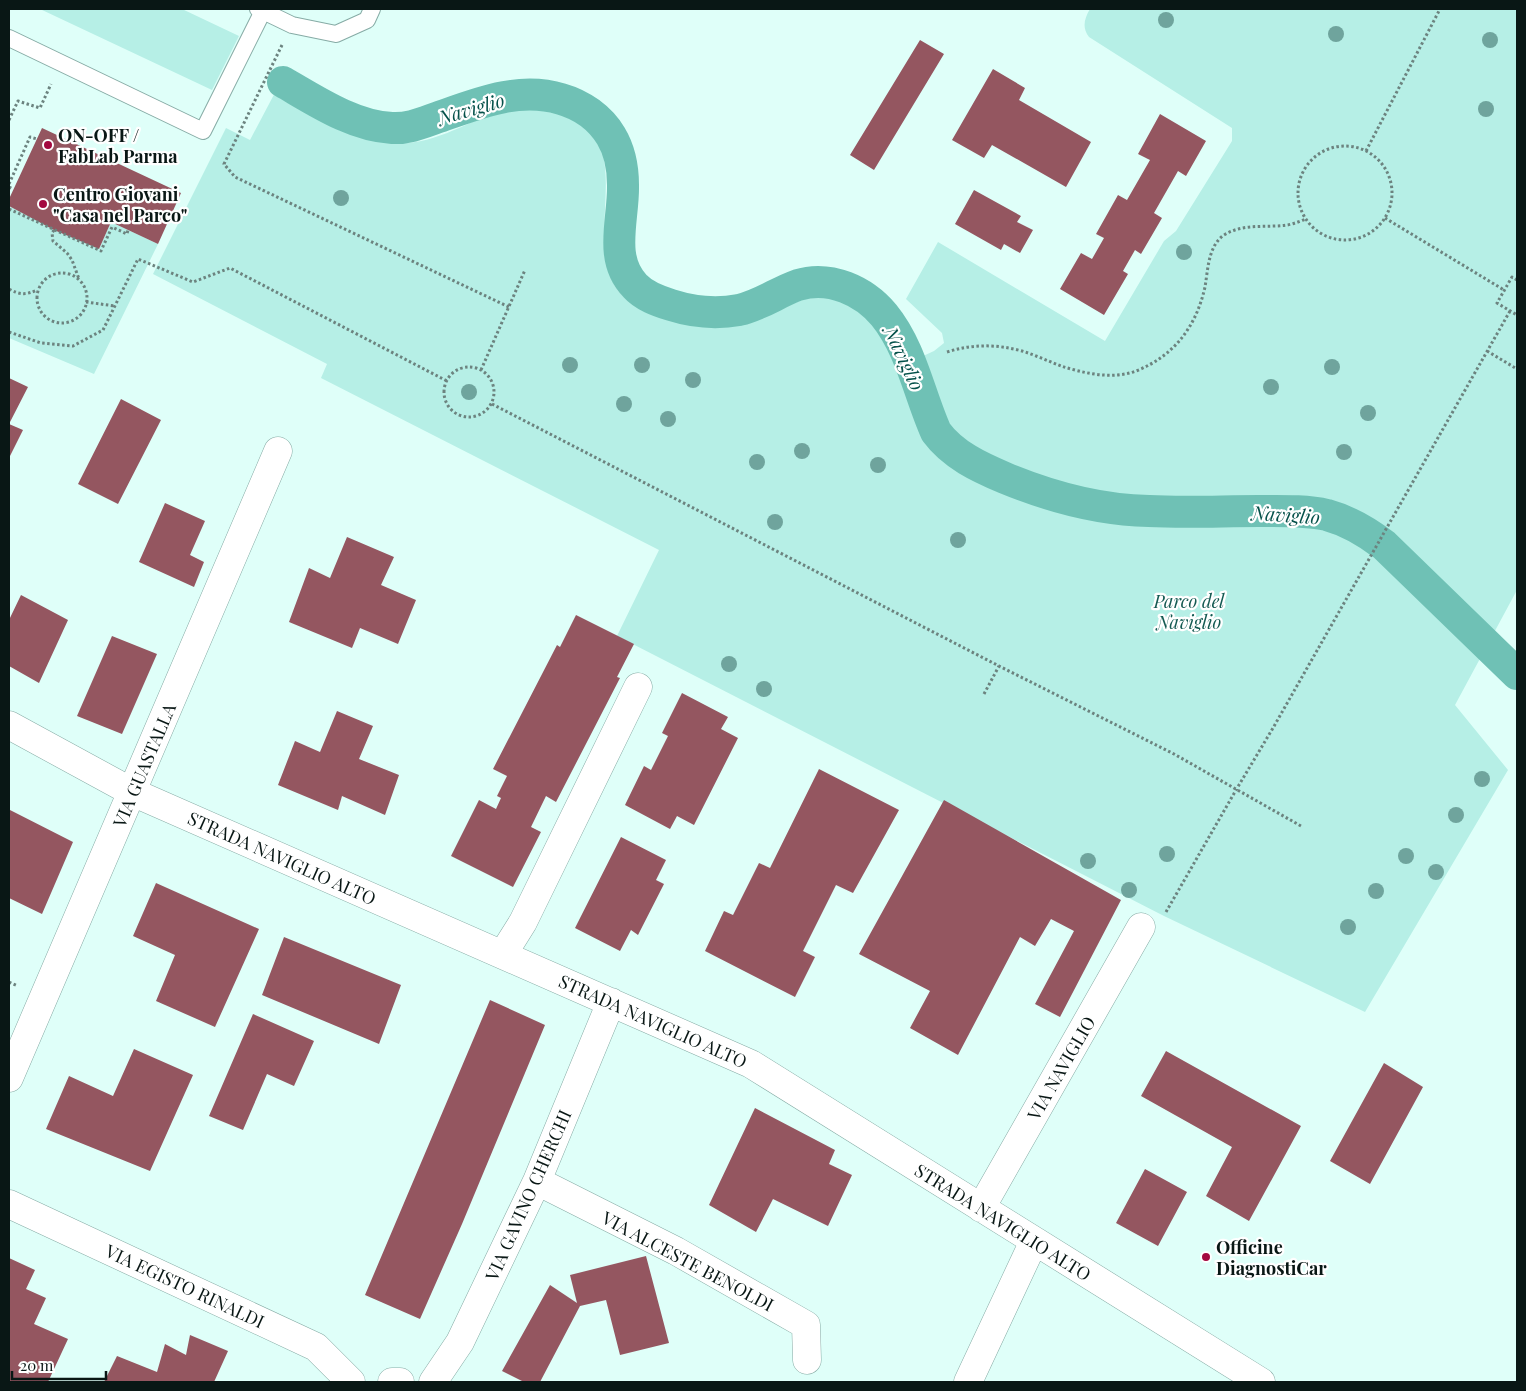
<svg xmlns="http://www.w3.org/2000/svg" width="1526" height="1391" font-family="'Playfair Display',serif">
  <rect width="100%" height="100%" fill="#dffff9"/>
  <path fill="#b6efe6" d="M40,9H182L239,36L212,90Z
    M1090,9H1517V590L1455,705L1508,770L1365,1012L1164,916L617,636L659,550L321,378L327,364L153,274L226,128L250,140L279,85C314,112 360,145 407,143C424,142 443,135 459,128C470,124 479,117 489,113C509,105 536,104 556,111C568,116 583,122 592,132C623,169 588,242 616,288C625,302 643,309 658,315C683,327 718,328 745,322C767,316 786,305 808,298C847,286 880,310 894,346C896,353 897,360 899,367L934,351L944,343L942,333L906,299L938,242L1105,341L1164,241L1176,231L1232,141V128L1089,37C1082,28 1084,19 1090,9Z
    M9,206L99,249L111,222L158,244L94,374L9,338Z"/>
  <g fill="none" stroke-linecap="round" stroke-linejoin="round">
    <path stroke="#6fc1b5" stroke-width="32" d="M283,82C316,101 353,126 392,128C408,129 422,123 436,118C476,104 518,86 561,99C582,105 600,118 611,136C620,151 623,168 623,185C624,219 608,258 635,286C644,296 658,301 671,305C693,312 717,314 739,310C761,305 778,292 798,285C830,275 864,291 884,315C911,348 919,394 936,432C953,455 979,467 1005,478C1051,497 1099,510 1149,511C1185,513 1222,511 1259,511C1281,511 1305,510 1327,515C1349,521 1367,532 1384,545L1517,674"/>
  </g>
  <path fill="#945660" d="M920,40L944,54L874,170L850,155Z
    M993,69L1025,88L1019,100L1091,142L1066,187L992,145L984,158L952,140Z
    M1160,114L1206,141L1186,176L1178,171L1154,213L1162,218L1141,254L1135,250L1123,271L1128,274L1104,315L1060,289L1081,253L1092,259L1104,238L1096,234L1118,195L1127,200L1150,160L1138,154Z
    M42,128L181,193L158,244L111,222L99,249L54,230L9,206V199Z
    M974,190L1021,216L1017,222L1033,230L1020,253L1004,244L1001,250L955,224Z
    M9,378L28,387L9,424L23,430L9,458Z
    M121,399L161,420L118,504L78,484Z
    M165,503L205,521L190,555L204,562L194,587L139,562Z
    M347,537L394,557L381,585L416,600L398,644L360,628L352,648L289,622L309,568L330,578Z
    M21,595L68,620L39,683L9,666V620Z
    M576,615L634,644L617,677L620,678L556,802L546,796L531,827L541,832L513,887L451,856L479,800L496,809L501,798L497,796L507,776L493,769L557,645L560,647Z
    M112,636L157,654L122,734L77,716Z
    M682,693L728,717L721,729L738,738L694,825L677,816L670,829L625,805L644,766L651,770L668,736L662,733Z
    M337,711L373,726L359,759L399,775L385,815L342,796L338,810L278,785L295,741L320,752Z
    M819,769L899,810L853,893L836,885L803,951L815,957L795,997L705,951L724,911L733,915L759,863L770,868Z
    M944,800L1121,900L1060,1017L1035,1004L1074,931L1051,919L1035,946L1020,937L958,1055L910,1028L930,991L859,954Z
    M10,810L73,842L42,914L9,898V812Z
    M621,837L666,860L656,880L664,884L638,935L631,930L620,951L575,928Z
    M156,883L259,929L215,1027L156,1001L175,955L133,936Z
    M284,937L401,985L379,1044L262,995Z
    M490,1000L545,1025L462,1224L420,1319L365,1295Z
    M253,1014L314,1041L294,1086L267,1074L243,1130L209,1116Z
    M134,1049L193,1075L150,1171L46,1129L69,1076L113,1096Z
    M1166,1051L1301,1126L1249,1221L1206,1196L1232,1147L1141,1096Z
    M1384,1063L1423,1087L1370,1184L1330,1161Z
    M755,1108L835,1150L829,1164L852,1175L828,1226L773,1199L756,1232L709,1205Z
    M1145,1169L1187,1192L1158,1246L1116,1223Z
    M646,1256L669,1343L620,1355L606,1300L580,1306L540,1382H524L502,1371L550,1285L577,1303L570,1275Z
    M9,1258L35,1270L26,1289L46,1298L34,1324L68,1339L48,1382H9Z
    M190,1335L228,1351L214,1382H104L117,1356L157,1372L165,1344L186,1355Z"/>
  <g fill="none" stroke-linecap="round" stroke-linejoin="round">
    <defs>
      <path id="lane" d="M263,11L292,25L336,34L367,20L372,9
        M9,38L203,131L263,11L258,9"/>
      <path id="street" d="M9,725L132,792L751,1064L1261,1382
        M503,954L523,922L638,687
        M9,1078L278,451
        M537,1181L676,1251L806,1325L807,1360
        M9,1204L316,1347L351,1382
        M981,1208L1141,927
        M392,1382H400
        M433,1382L460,1342L537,1181L611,1002
        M968,1382L1034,1241"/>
    </defs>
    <use href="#lane" stroke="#86aba5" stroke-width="18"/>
    <use href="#street" stroke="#86aba5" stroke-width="29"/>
    <path stroke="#6c837f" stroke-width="3" stroke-dasharray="2.5 2.5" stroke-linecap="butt" d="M282,45L224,164L235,177L509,307
      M9,120L18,101L40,108L51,84
      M1298 193a47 47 0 1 1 94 0a47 47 0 1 1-94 0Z
      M1366,151L1440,9
      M9,184L30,137L37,139
      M9,187L13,189
      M9,209L101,251L112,227L127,234L128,230
      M1385,218L1504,290
      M54,230L52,233L53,241L67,253L72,260L79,279
      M37 298a25 25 0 1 1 50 0a25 25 0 1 1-50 0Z
      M1517,280L1512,277L1497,303L1517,315
      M9,289C20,295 26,295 37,290
      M86,302L115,306
      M9,332L41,343L73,346L103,330L138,259L193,282L230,268L447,381
      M1487,351L1517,369
      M947,352C972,344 996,344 1022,351C1035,355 1048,361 1061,366C1083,373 1112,380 1136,371C1174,356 1196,327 1205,287C1208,270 1208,246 1224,235C1243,223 1267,228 1287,225C1294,224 1300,221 1306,219
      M444 392a25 25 0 1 1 50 0a25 25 0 1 1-50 0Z
      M481,370L525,270
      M492,404L999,666L1174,754L1301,826
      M984,694L999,666
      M1166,912L1236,790L1273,728L1510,311
      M9,982L18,986"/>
    <use href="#lane" stroke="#fff" stroke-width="16"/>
    <use href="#street" stroke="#fff" stroke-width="28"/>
  </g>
  <g fill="#6fa49d">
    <circle cx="1166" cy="20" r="8"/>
    <circle cx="1336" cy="34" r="8"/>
    <circle cx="1490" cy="40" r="8"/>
    <circle cx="1486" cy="109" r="8"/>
    <circle cx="341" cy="198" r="8"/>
    <circle cx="1184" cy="252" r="8"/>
    <circle cx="570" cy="365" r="8"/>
    <circle cx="642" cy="365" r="8"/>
    <circle cx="1332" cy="367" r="8"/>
    <circle cx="693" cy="380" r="8"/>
    <circle cx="1271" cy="387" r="8"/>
    <circle cx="469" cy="392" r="8"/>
    <circle cx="624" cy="404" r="8"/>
    <circle cx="1368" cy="413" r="8"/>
    <circle cx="668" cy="419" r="8"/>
    <circle cx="802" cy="451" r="8"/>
    <circle cx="1344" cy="452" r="8"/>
    <circle cx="757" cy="462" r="8"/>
    <circle cx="878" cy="465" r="8"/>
    <circle cx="775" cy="522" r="8"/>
    <circle cx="958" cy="540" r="8"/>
    <circle cx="729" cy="664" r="8"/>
    <circle cx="764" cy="689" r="8"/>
    <circle cx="1482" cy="779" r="8"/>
    <circle cx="1456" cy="815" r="8"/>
    <circle cx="1167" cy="854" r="8"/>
    <circle cx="1406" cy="856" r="8"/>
    <circle cx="1088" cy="861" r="8"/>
    <circle cx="1436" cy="872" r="8"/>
    <circle cx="1129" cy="890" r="8"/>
    <circle cx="1376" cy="891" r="8"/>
    <circle cx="1348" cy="927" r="8"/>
  </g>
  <g fill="#a40940" stroke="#fff" stroke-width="2">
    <circle cx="48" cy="145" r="5"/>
    <circle cx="43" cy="204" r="5"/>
    <circle cx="1206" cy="1257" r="5"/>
  </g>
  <g text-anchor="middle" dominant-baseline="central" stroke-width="4.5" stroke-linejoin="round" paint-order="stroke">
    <g font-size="18" font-weight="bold" fill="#091715" stroke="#fff" text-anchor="start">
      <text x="58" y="135">ON-OFF /<tspan x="58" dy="21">FabLab Parma</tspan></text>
      <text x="53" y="194">Centro Giovani<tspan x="53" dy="21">"Casa nel Parco"</tspan></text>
      <text x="1216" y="1247">Officine<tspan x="1216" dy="21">DiagnostiCar</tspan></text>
    </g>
    <g font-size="18" font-style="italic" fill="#145a52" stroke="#fff">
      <text x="1189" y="601">Parco del<tspan x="1189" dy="21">Naviglio</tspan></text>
    </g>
    <g font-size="18" fill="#091715" stroke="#fff">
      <text transform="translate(144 765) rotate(-67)">VIA GUASTALLA</text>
      <text transform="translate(282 858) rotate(24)">STRADA NAVIGLIO ALTO</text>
      <text transform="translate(653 1021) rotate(24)">STRADA NAVIGLIO ALTO</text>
      <text transform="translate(1061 1068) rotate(-60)">VIA NAVIGLIO</text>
      <text transform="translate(528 1195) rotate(-66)">VIA GAVINO CHERCHI</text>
      <text transform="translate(1003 1222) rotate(32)">STRADA NAVIGLIO ALTO</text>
      <text transform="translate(688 1261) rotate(28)">VIA ALCESTE BENOLDI</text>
      <text transform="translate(185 1286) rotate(25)">VIA EGISTO RINALDI</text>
    </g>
    <g font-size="19" font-style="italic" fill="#05514a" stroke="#fff">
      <text transform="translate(471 108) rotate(-16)">Naviglio</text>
      <text transform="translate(905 358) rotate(65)">Naviglio</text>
      <text transform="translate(1286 514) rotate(4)">Naviglio</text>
    </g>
  </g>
  <rect width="1526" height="1391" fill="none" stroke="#091715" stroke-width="20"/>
  <path d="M12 1371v8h94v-8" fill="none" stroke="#091715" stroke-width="2.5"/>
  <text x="20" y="1371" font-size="15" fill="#091715" stroke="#ffffff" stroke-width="4" paint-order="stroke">20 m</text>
</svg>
